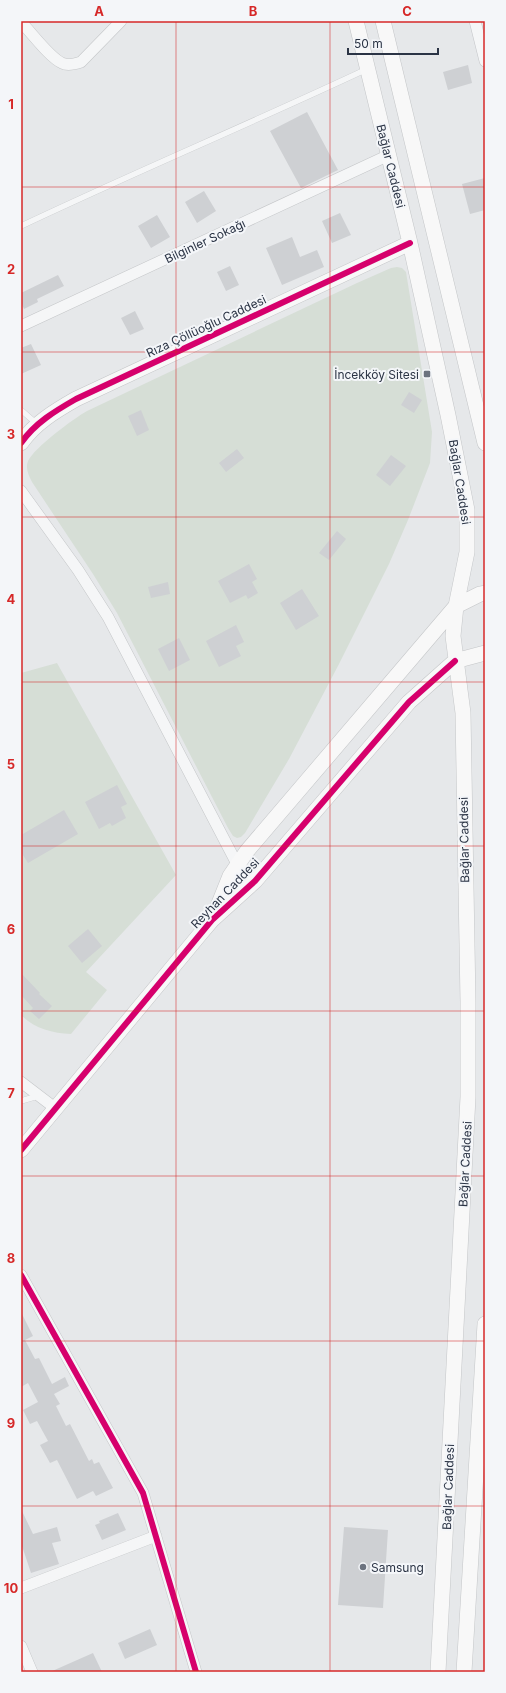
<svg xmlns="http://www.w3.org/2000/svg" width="506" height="1693" font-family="Inter,sans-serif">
  <rect width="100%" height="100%" fill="#e6e8ea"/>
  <path fill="#d6ded6" d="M397,267L402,268L406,272L432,432L430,463L408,520L389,564L339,664L289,759L245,833L241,837L237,838L233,836L228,828L117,613L93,574L32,482C29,476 25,469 28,461C35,447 73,419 87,411L357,283L391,268Z
    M57,663L176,875L86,972L107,990L71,1034C52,1033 35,1029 21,1015V673Z"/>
  <path fill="#ced0d3" d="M468,65L472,83L448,90L443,72Z
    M307,112L338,170L301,188L270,131Z
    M485,178V210L470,214L462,184Z
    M204,191L216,211L197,223L185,202Z
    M340,213L351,235L332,243L322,221Z
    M157,215L170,237L151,248L138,226Z
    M292,237L300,257L317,250L324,267L282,285L266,248Z
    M230,266L239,285L226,291L217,272Z
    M58,275L64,286L37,299L38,302L24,309L21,302V293Z
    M135,311L144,329L130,335L121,318Z
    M31,344L41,365L21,374V348Z
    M409,392L422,400L414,413L401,405Z
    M141,410L149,430L137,436L128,416Z
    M237,449L244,458L226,472L219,463Z
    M391,455L406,466L390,486L376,475Z
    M337,531L346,539L329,560L319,553Z
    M249,564L257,579L252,582L258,593L248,599L246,595L230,603L218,581Z
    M168,582L170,594L151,598L148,587Z
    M302,589L319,616L296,630L280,603Z
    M236,625L244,642L236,646L241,656L219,667L206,641Z
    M179,638L190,660L169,671L158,649Z
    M117,785L127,804L121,807L126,818L112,826L110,823L99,829L85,802Z
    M64,810L78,834L28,863L21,852V835Z
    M88,929L102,946L82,963L68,946Z
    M21,973L40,993L39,994L52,1006L39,1019L30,1011L33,1008L21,995Z
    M21,1312L33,1336L25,1340L35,1359L39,1358L52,1384L65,1377L69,1386L54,1394L60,1404L56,1406L66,1426L70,1424L89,1461L92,1459L94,1464L99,1462L113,1488L96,1496L93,1491L77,1499L57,1460L50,1463L40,1445L48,1441L37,1421L30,1424L23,1410L38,1402L28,1383L21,1387Z
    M21,1509L33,1534L57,1527L61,1541L52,1543L59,1564L31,1573L21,1543Z
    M118,1513L126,1530L102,1540L95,1525L100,1523L99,1521Z
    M344,1527L388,1530L383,1608L338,1605Z
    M150,1629L157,1645L125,1659L118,1643Z
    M93,1653L102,1672H50Z"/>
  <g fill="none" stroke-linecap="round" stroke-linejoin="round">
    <defs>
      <path id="lane" d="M21,226C135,172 252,123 367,69
        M21,410L37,424
        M21,1101L38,1096"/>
      <path id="street" d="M475,21L485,61
        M21,22C31,32 50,58 62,63C67,66 75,64 81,62L121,21
        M21,326L389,155
        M21,491L78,570L108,617L237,864
        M21,1082L55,1108
        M21,1275L143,1493L196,1672
        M21,1588L156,1536
        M21,1646L32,1672"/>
      <path id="secondary" d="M356,21L410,243L448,415L467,510V552L456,606L453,636L463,713L468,1002V1097L438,1672
        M383,21L485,443
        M21,443C35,423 55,411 76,399L410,243
        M214,916L230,876L247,851L456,606L480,594L485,593
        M21,1150L201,933L212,920L255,881L409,702L455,661L485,653
        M464,1672L485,1324"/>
    </defs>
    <use href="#lane" stroke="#c4c6c8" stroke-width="6"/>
    <use href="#street" stroke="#c4c6c8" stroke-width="12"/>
    <use href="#secondary" stroke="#c4c6c8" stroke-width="16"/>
    <use href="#lane" stroke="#f5f6f7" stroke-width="5.5"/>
    <use href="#street" stroke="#f5f6f7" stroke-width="11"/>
    <use href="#secondary" stroke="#f8f8f8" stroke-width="15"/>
    <defs>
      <path id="cycleway" d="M21,443C35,423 55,411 76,399L410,243
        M21,1150L212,920L255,881L409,702L455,661
        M21,1275L143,1493L196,1672"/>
    </defs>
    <use href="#cycleway" stroke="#f4f6f9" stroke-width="8"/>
    <use href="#cycleway" stroke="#d6006c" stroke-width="6"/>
  </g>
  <path fill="none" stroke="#d62828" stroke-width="1" stroke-opacity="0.55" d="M176,21V1672M330,21V1672M21,187H485M21,352H485M21,517H485M21,682H485M21,846H485M21,1011H485M21,1176H485M21,1341H485M21,1506H485"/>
  <g fill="#6c737f" stroke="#f4f6f9" stroke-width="1.5">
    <rect x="423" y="370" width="8" height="8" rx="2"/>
    <circle cx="363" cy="1567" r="4"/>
  </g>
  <g text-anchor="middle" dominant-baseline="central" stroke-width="4" stroke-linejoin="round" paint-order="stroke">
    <g font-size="12" fill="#2b3445" stroke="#f4f6f9">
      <text transform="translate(391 166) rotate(76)">Bağlar Caddesi</text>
      <text transform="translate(205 241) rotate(-25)">Bilginler Sokağı</text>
      <text transform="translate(206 326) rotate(-25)">Rıza Çöllüoğlu Caddesi</text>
      <text transform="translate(460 482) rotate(81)">Bağlar Caddesi</text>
      <text transform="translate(464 840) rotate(-91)">Bağlar Caddesi</text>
      <text transform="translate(225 893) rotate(-46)">Reyhan Caddesi</text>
      <text transform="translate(465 1164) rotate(-87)">Bağlar Caddesi</text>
      <text transform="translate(448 1487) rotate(-88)">Bağlar Caddesi</text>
    </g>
    <g font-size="12" fill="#2b3445" stroke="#f4f6f9" text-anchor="end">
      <text x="419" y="374">İncekköy Sitesi</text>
      <text x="371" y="1567" text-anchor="start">Samsung</text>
    </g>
  </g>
  <rect width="506" height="1693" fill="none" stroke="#f4f6f9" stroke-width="44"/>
  <path d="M348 48v6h90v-6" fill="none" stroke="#2b3445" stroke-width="2"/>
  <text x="354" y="48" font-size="12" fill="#2b3445" stroke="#f4f6f9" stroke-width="3" paint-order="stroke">50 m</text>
  <rect x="22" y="22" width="462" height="1649" fill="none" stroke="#d62828" stroke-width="1.5"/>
  <g font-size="13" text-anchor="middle" font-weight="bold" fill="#d62828">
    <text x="99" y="16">A</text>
    <text x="253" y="16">B</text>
    <text x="407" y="16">C</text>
    <text x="11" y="109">1</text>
    <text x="11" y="274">2</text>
    <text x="11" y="439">3</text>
    <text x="11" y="604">4</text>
    <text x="11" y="769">5</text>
    <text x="11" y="934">6</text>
    <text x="11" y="1098">7</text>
    <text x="11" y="1263">8</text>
    <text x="11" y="1428">9</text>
    <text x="11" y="1593">10</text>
  </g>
</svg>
